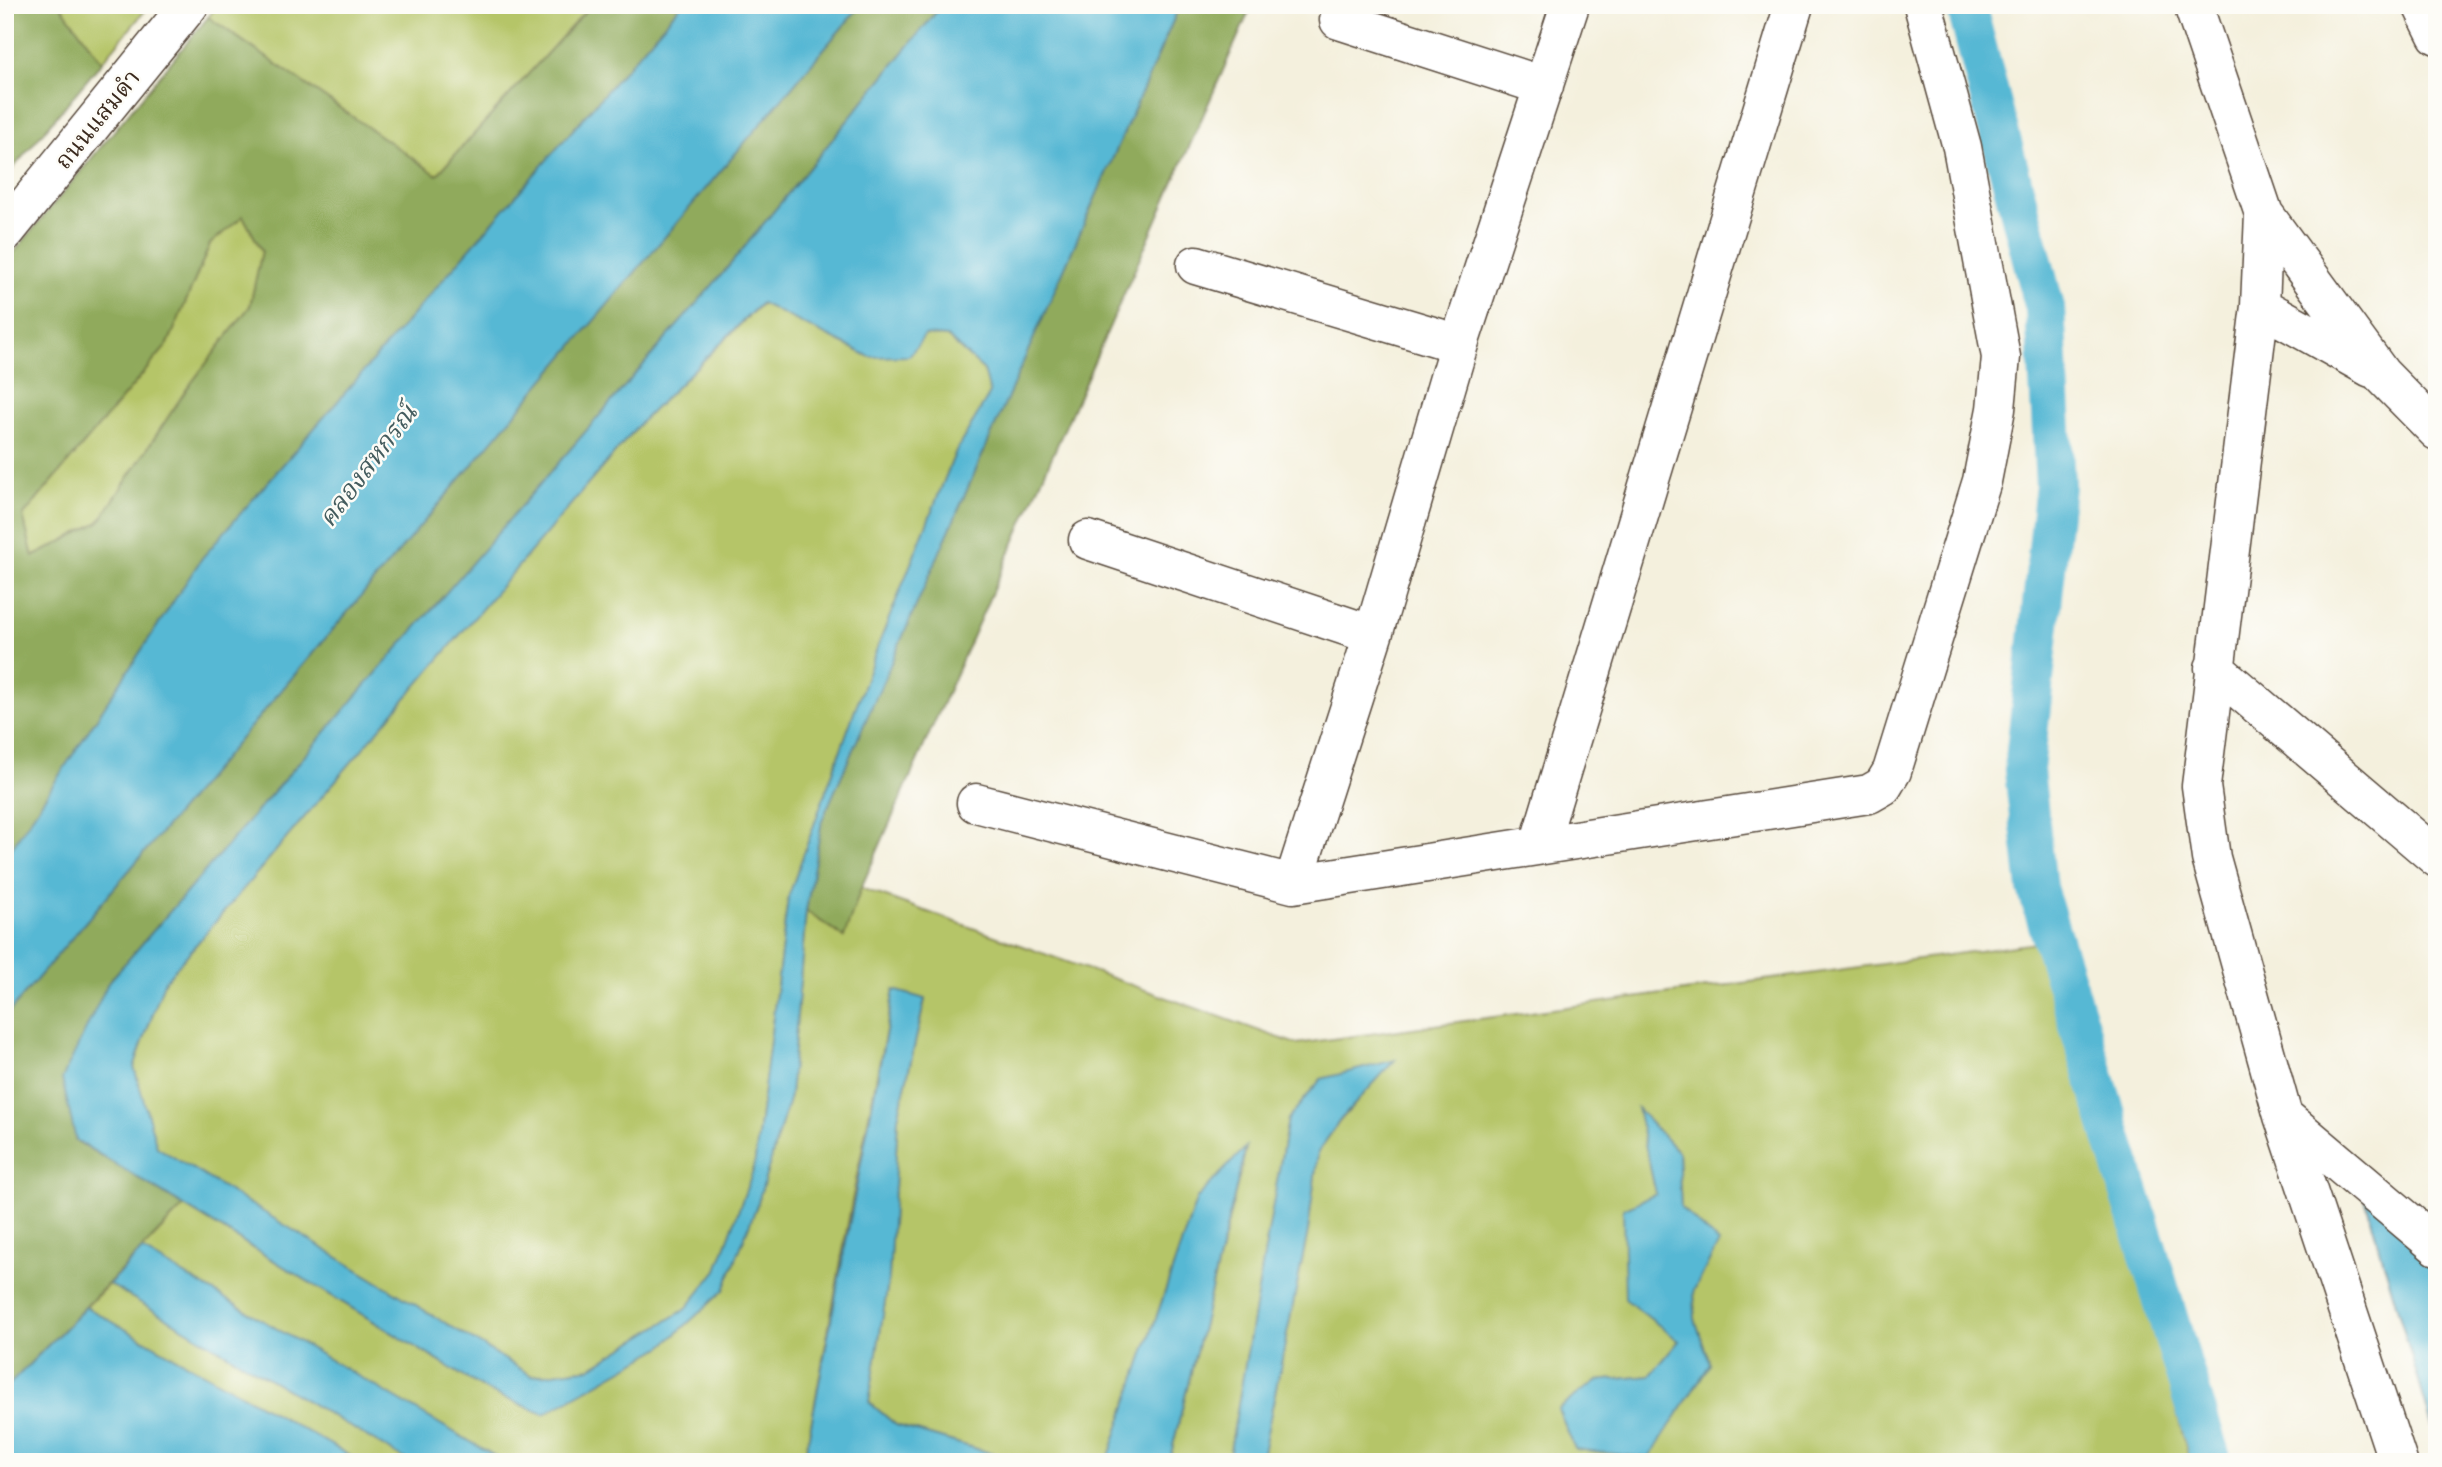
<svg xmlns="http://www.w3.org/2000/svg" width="2442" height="1467" font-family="'Gentium Book Plus','Noto Serif Thai',serif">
  <rect width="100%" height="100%" fill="#fdfcf7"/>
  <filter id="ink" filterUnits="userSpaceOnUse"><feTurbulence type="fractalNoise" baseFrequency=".0143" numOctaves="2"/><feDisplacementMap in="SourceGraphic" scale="14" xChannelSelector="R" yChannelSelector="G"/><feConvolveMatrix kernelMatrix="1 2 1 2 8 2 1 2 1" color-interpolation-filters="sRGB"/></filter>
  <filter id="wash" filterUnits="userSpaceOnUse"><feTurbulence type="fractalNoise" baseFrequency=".00686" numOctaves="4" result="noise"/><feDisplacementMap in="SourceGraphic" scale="28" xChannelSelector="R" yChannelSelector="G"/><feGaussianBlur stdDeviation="1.57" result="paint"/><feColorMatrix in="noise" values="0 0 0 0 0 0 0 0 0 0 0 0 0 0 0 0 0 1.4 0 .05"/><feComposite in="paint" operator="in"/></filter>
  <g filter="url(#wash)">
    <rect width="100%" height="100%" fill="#f4f0dd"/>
    <path fill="#b5c568" stroke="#787843" stroke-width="2" fill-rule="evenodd" d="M60,5H150L102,62Z
      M218,5H591L437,175L208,17Z
      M243,216L262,251L250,306L186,390L99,522L33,557L23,516L168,344L210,244Z
      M762,303L870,357L925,335L947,337L984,370L991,393L956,451L876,651L788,898L754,1168L717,1270L686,1309L590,1368L532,1376L156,1147L134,1067L164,982L641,422Z
      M861,888L1296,1044L2051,941L2190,1462H1261L1308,1231L1318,1152L1340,1121L1394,1060L1288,1119L1228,1462H1169L1246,1149L1197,1198L1107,1462H1021L896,1425L869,1402L889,1277L898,1118L925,1000L894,990L854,1190L804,1462H505L142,1250L184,1206L488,1391L544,1414L663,1346L724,1290L757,1205L790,1096L806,911L843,937ZM1638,1109L1678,1152L1681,1208L1718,1243L1694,1290L1695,1319L1710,1364L1558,1409L1596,1381L1650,1376L1679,1341L1656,1194Z
      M109,1284L410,1462H361L86,1307Z"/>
    <path fill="#90aa5c" stroke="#666a3d" stroke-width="2" fill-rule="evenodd" d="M5,5H60L102,62L5,178Z
      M591,5H681L202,558L5,858V263L208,17L437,175ZM243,216L262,251L250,306L186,390L99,522L33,557L23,516L168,344L210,244Z
      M861,5H942L729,266L108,983L75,1140L184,1206L5,1389V1017Z
      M1180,5H1252L861,888L844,937L806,911L822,820Z"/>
    <path fill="#56b8d4" stroke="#487179" stroke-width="2" fill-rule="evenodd" d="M681,5H861L5,1017V858L202,558Z
      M942,5H1180L822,820L806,911L790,1096L757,1205L724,1290L663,1346L544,1414L488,1391L76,1140L62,1079L108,983L729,266ZM761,303L870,357L909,356L925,335L947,337L984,370L990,393L956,451L876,651L788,898L754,1168L717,1270L686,1309L590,1368L532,1376L157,1147L134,1067L164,982L641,422Z
      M894,990L925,999L898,1118L889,1277L869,1402L896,1425L1021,1462H804Z
      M1395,1060L1340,1120L1318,1152L1308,1231L1261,1462H1228L1288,1119L1321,1079Z
      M1637,1108L1678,1152L1681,1208L1719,1243L1694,1290L1695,1319L1710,1364L1649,1458L1575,1449L1558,1409L1596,1381L1650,1376L1679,1341L1625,1299L1623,1209L1656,1194Z
      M1246,1147L1169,1462H1107L1197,1198Z
      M2361,1185L2437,1252V1443Z
      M142,1250L505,1462H410L109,1284Z
      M86,1307L361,1462H5V1389Z"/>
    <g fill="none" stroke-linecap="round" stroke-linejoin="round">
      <path stroke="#56b8d4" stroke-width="40" d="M1966,5L2045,308L2055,485L2024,770L2037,888L2212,1462"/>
    </g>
  </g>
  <g filter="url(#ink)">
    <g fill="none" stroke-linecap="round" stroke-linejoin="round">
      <defs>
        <path id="minor" d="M2193,5L2264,214L2381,374L2437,431
          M2422,5L2437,35
          M1339,20L1544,86
          M2264,214L2260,306L2201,786L2211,858L2283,1116L2398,1462
          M5,232L189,5
          M1196,265L1459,344
          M2260,306L2371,368
          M1088,540L1373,635
          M2214,668L2437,858
          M976,803L1293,884L1869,794L1883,786L1892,771L1982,481L1996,409L2001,357L1962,147L1923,5
          M1539,845L1794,5
          M1293,884L1373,635L1459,344L1570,5
          M2283,1116L2437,1246"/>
      </defs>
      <use href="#minor" stroke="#57483b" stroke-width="41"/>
      <use href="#minor" stroke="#fff" stroke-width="38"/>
    </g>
  </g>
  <g text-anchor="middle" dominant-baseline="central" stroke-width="5" stroke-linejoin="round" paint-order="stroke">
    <g font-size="24" fill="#3b2a1e" stroke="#fdfcf7">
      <text transform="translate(97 119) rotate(-51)">ถนนแสมดำ</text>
    </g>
    <g font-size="26" font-style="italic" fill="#445c5e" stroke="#fdfcf7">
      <text transform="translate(367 465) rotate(-53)">คลองสหกรณ์</text>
    </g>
  </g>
  <rect width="2442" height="1467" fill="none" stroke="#fdfcf7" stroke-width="28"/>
</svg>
